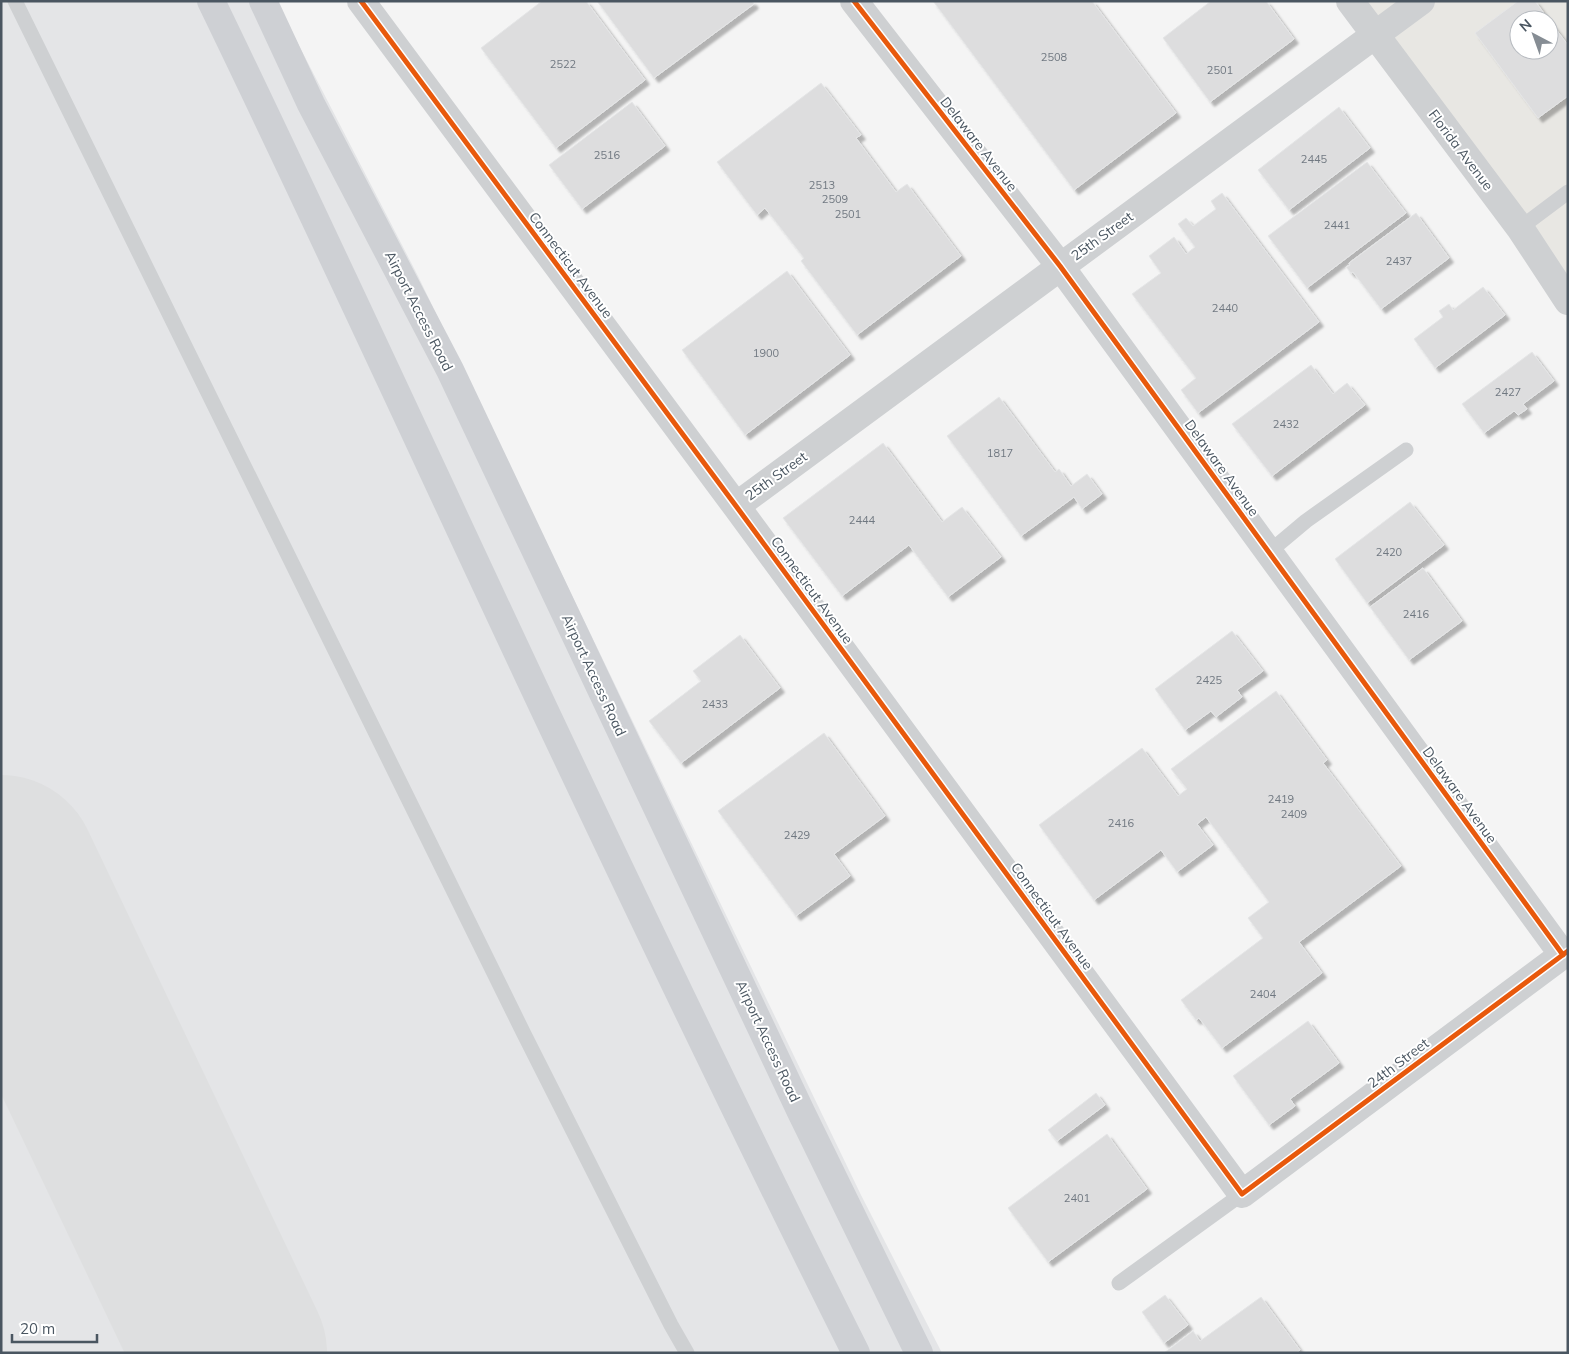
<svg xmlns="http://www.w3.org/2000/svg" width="1569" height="1354" font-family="Mulish,sans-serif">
  <defs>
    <filter id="shadow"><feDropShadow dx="4.5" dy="4.5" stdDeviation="1" flood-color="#0004"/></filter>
  </defs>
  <rect width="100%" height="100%" fill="#f4f4f4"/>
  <path fill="#e8e7e3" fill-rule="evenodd" d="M1335,1H1568V310ZM1519,20H1549V50H1519Z"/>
  <path fill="#e4e5e7" d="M1,1H276L418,276L861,1195L942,1353H1Z"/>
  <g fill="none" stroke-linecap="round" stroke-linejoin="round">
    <path stroke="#dedfe0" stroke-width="192" d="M1,871L231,1353"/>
  </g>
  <path fill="#ddddde" stroke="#e5e6e7" filter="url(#shadow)" d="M542,1H586L645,80L556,148L481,48Z
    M597,1H752L754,4L654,78Z
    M933,1H1092L1176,113L1074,190Z
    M1211,1H1266L1294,39L1210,102L1163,38Z
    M1518,1H1535L1549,20H1519V50H1549V20L1568,45V96L1538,118L1475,33Z
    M821,83L861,135L856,138L896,192L907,184L961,256L857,335L801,261L804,258L765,208L757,215L717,162Z
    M632,102L665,146L582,209L549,165Z
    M1339,107L1370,148L1289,210L1258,170Z
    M1367,162L1406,213L1307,288L1268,236Z
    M1222,193L1319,322L1198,413L1181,390L1196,378L1132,294L1161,273L1149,256L1174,237L1186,254L1195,247L1178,224L1186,218L1193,226L1216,209L1211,201Z
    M1416,213L1449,258L1381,309L1353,272L1351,273L1346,267L1350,265L1349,263Z
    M787,271L850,355L745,435L682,350Z
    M1483,287L1505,315L1435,368L1414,339L1443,317L1439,311L1449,304L1453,310Z
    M1532,352L1554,381L1523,404L1527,409L1518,415L1514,411L1484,433L1462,404Z
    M1311,365L1333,394L1347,383L1365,405L1272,476L1232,424Z
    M999,397L1055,472L1059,469L1071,486L1087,474L1102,494L1082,509L1074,497L1021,536L947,436Z
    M883,443L942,522L962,507L1001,557L948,597L909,545L842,596L783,518Z
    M1410,502L1444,545L1367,603L1335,559Z
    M1423,568L1462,621L1409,660L1370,607Z
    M1232,631L1263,671L1237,690L1242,697L1216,717L1211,711L1185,730L1155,689Z
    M740,635L780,688L681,763L649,721L701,681L693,671Z
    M1276,691L1327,760L1323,763L1401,866L1299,942L1322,973L1222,1048L1199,1018L1196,1020L1181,1000L1263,938L1248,918L1269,902L1206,817L1197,824L1213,845L1177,872L1161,850L1094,900L1039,825L1142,748L1178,796L1187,789L1171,769Z
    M824,733L885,816L834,854L850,876L796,916L718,811Z
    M1308,1021L1339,1063L1290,1099L1295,1106L1269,1125L1233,1076Z
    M1096,1093L1105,1105L1057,1141L1048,1130Z
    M1107,1134L1147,1189L1048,1262L1008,1208Z
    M1165,1295L1188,1325L1164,1343L1142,1312Z
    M1261,1297L1300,1350L1296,1353H1164L1193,1331L1200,1341Z"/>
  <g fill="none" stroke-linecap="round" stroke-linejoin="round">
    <path stroke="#ced0d2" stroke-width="15" d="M15,1L524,1034L671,1325L687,1353
      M1520,228L1568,192
      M1269,552L1306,521L1406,450
      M1119,1283L1242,1194"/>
    <path stroke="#ced0d2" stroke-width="28" d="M361,1L736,506L1242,1194L1568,951
      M854,1L1060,266L1563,955
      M1350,1L1520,228L1568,301
      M736,506L1421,1"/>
    <path stroke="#ced0d4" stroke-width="28" d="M211,1C325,236 433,473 544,709C646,925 749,1140 856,1353
      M263,1L311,104L450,370L801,1112L919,1353"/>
    <defs>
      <path id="cycleway" d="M361,1L736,506L1242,1194L1568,951
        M854,1L1060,266L1563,955"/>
    </defs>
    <use href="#cycleway" stroke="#fff" stroke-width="8"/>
    <use href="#cycleway" stroke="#e8590c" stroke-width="5"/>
  </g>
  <g text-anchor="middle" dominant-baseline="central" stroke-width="4" stroke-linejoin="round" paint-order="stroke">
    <g font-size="11" fill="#707881">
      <text x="1054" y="57">2508</text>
      <text x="563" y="64">2522</text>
      <text x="1220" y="70">2501</text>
      <text x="607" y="155">2516</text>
      <text x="1314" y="159">2445</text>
      <text x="822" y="185">2513</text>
      <text x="835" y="199">2509</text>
      <text x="848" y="214">2501</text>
      <text x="1337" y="225">2441</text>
      <text x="1399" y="261">2437</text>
      <text x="1225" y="308">2440</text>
      <text x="766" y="353">1900</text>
      <text x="1508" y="392">2427</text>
      <text x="1286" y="424">2432</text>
      <text x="1000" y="453">1817</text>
      <text x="862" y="520">2444</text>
      <text x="1389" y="552">2420</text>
      <text x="1416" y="614">2416</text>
      <text x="1209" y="680">2425</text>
      <text x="715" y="704">2433</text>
      <text x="1281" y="799">2419</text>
      <text x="1294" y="814">2409</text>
      <text x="1121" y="823">2416</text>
      <text x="797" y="835">2429</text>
      <text x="1263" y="994">2404</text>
      <text x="1077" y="1198">2401</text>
    </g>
    <g font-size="14" fill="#4a5661" stroke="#fff">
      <text transform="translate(979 144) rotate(52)">Delaware Avenue</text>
      <text transform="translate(1461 150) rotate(53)">Florida Avenue</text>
      <text transform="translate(1102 236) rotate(-36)">25th Street</text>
      <text transform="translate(571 265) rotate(53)">Connecticut Avenue</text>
      <text transform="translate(419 311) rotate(63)">Airport Access Road</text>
      <text transform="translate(1222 468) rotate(54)">Delaware Avenue</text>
      <text transform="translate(776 476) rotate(-36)">25th Street</text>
      <text transform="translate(812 590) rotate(54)">Connecticut Avenue</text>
      <text transform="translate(594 675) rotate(65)">Airport Access Road</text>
      <text transform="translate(1460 795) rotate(54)">Delaware Avenue</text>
      <text transform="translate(1052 916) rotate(54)">Connecticut Avenue</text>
      <text transform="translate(768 1041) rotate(65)">Airport Access Road</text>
      <text transform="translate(1398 1063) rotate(-37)">24th Street</text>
    </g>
  </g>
  <rect width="1569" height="1354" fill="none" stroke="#4a5661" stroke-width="5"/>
  <g transform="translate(1534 35) rotate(319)"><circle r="24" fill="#ffffff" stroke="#b7bbc0"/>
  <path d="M0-4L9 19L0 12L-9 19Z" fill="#868d94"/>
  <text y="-8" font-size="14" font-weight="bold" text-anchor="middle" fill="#4a5661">N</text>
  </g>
  <path d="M12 1334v8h85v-8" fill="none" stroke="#4a5661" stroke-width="2.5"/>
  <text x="20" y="1334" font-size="15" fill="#4a5661" stroke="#ffffff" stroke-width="4" paint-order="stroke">20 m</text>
</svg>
